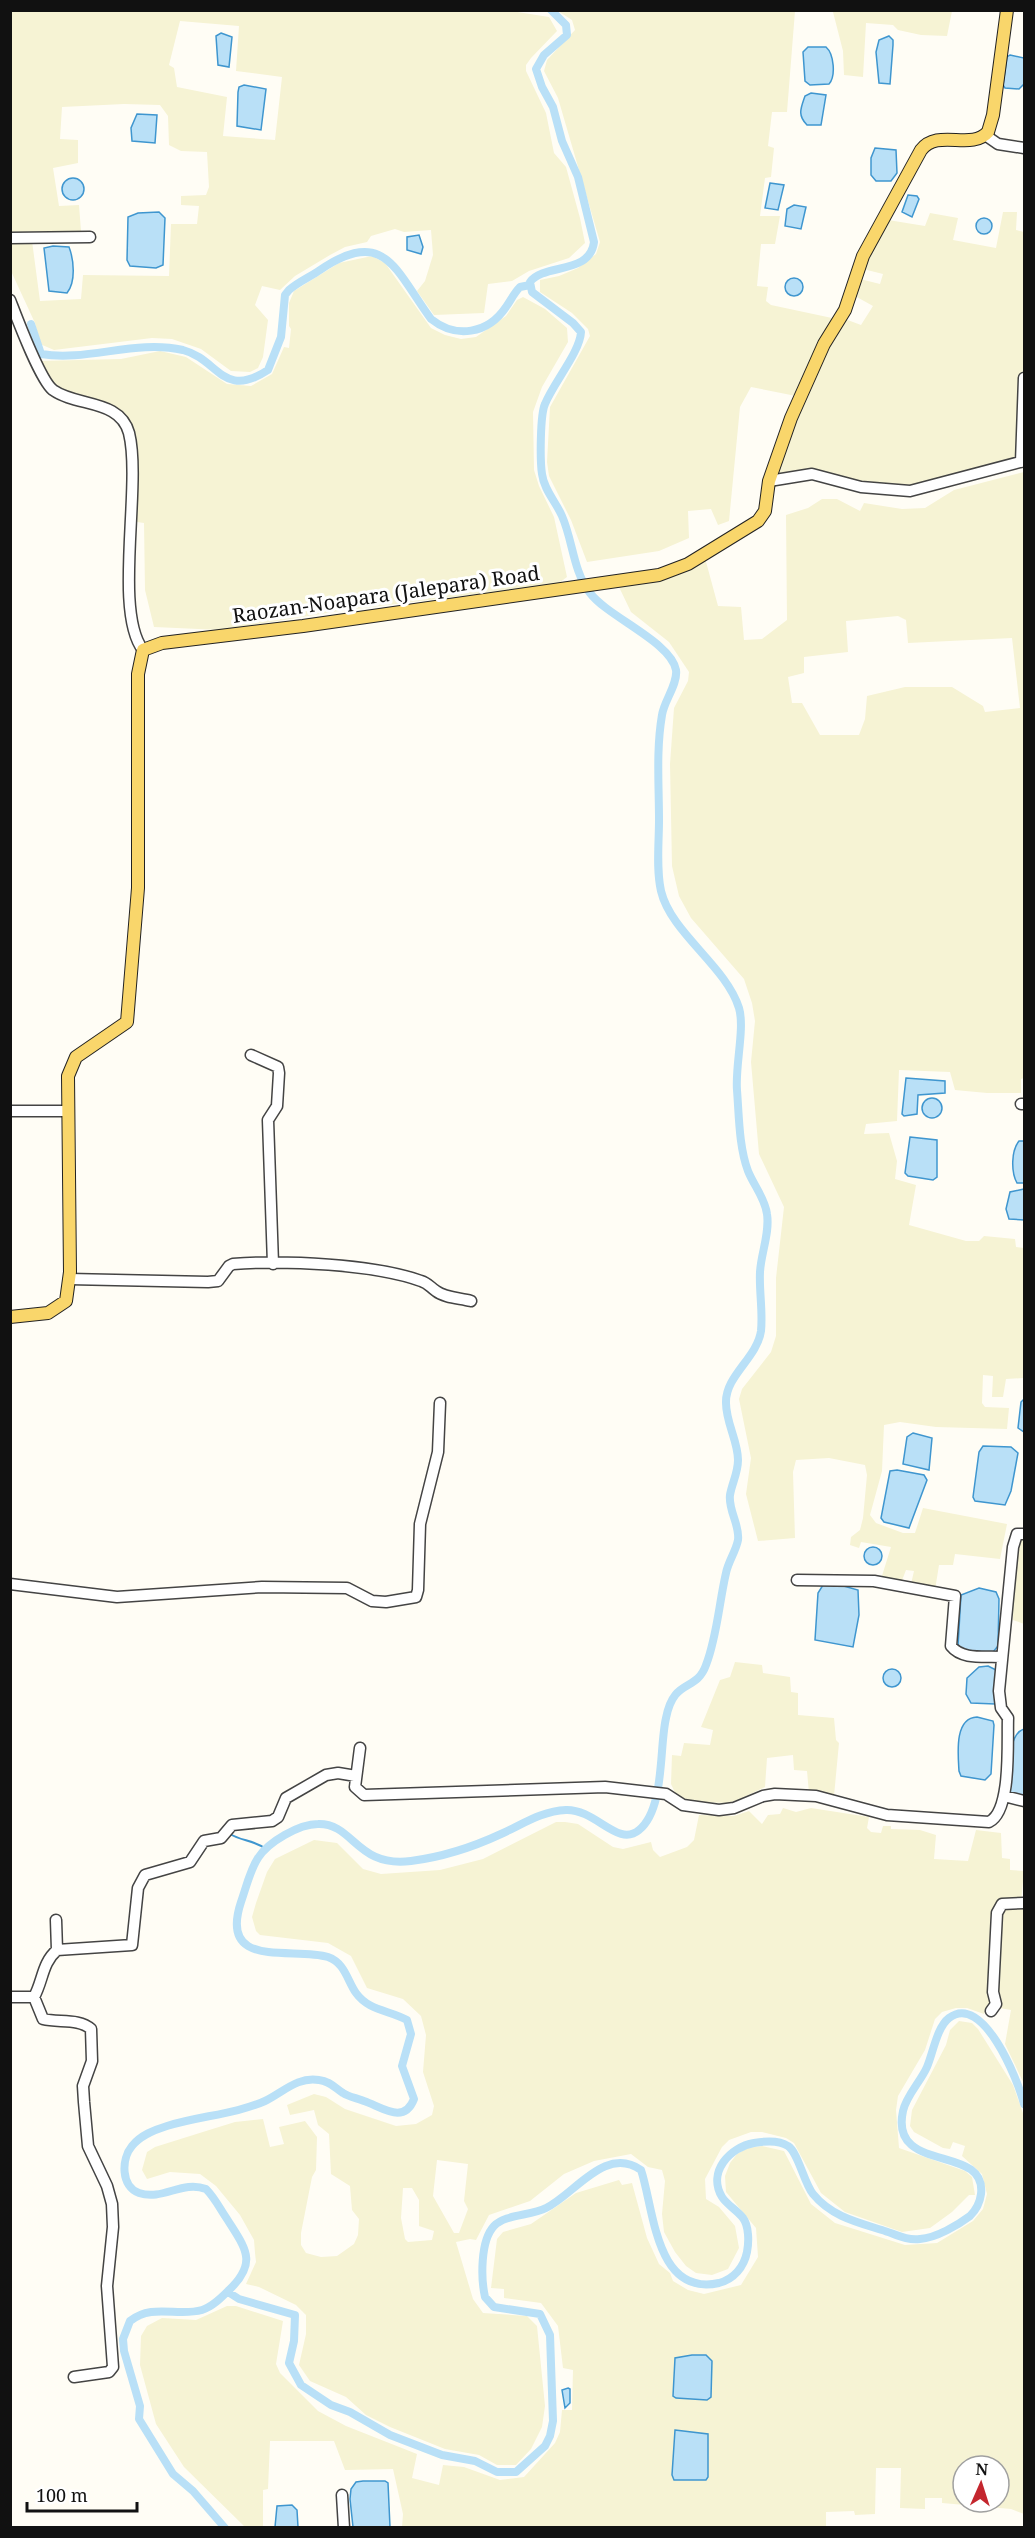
<svg xmlns="http://www.w3.org/2000/svg" width="1035" height="2538" font-family="'Noto Serif',serif">
  <rect width="100%" height="100%" fill="#fffdf5"/>
  <path fill="#f6f3d4" fill-rule="evenodd" d="M504,10L549,17L557,31L531,58L526,65V71L546,113L554,153L566,167L580,218L585,243L569,258L529,271L512,281L488,284L484,313L434,315L417,291L425,281L433,255L431,230L404,232L395,229L371,236L367,242L345,247L330,255L295,276L280,290L262,286L255,305L268,320L263,357L258,368L250,372L231,371L201,349L172,339L152,338L54,350L40,344L35,323L11,271L10,241H32L40,301L81,299L83,275L169,276L171,224H197L199,206L181,205V196L206,195L209,187L207,152L181,151L169,145L168,116L160,105L124,104L62,107L60,139L78,140V163L53,168L59,206L79,205L81,231L11,232V11ZM180,21L239,26L236,71L282,77L275,140L223,136L227,97L177,87L174,68L169,65Z
    M558,11H952L947,36L921,35L898,30L893,25L866,23L863,77L844,75L843,51L833,12L795,11L787,112H772L768,146L774,148L771,177L765,178L760,216H780L775,244H761L757,286L768,287L766,301L771,305L832,318L796,396L751,387L740,407L729,521L718,525L711,509L688,511L689,538L659,551L587,562L571,520L549,476L547,462L550,407L590,336L588,329L572,313L540,292V280L559,276L578,268L596,254L600,242L558,98L544,71L547,60L575,30L572,20Z
    M1003,212H1017L1016,230L1024,232V350L1018,458L915,486L861,482L812,469L778,475L795,422L822,358L845,319L861,325L873,306L855,296L860,279L880,284L883,274L863,269L888,220L925,226L930,213L958,218L953,240L996,248Z
    M372,256L385,263L431,328L445,335L461,339L476,337L506,316L517,300L523,297L545,309L567,328L568,342L542,387L533,412L534,470L539,486L554,517L567,577L559,583L527,588L339,611L221,630L154,627L145,590L144,523L137,522V450L130,422L119,409L73,394L53,384L39,361L121,359L160,351L186,357L227,384L251,386L272,374L284,347L289,348L291,329L289,326V303L294,291L339,263Z
    M1024,472V1078L1021,1079V1093H987L955,1090L950,1072L899,1070L897,1121L866,1124L864,1134L889,1133L897,1161L895,1179L916,1185L909,1225L966,1241H979L984,1236L1015,1239L1016,1247L1024,1248V1378L1006,1379L1003,1397H992L993,1376L983,1375L982,1403L985,1407L1009,1408L1007,1429L936,1427L900,1422L884,1425L882,1471L870,1515L876,1523L903,1533H915L923,1508L1007,1524L1000,1559L955,1554L953,1565H939L935,1590L911,1584L914,1571L906,1570L901,1583L881,1579L891,1547L861,1542L859,1548L850,1545L851,1537L860,1530L863,1518L867,1475L865,1465L829,1458L796,1460L793,1472L795,1538L758,1541L746,1494L751,1458L739,1399L742,1389L771,1352L776,1336V1278L784,1207L759,1154L751,1062L755,1021L752,1003L744,979L691,918L679,896L672,866L670,764L674,708L688,681L689,672L669,642L631,612L619,587L620,585L705,558L718,606L741,607L744,640L762,639L787,620L786,515L808,508L822,499H837L860,511L864,503L902,509L925,508L954,490ZM898,616L906,620L908,643L1012,638L1020,708L985,712L983,706L952,687H905L867,696L865,719L859,735H820L802,703H792L788,677L804,673V657L848,652L846,621Z
    M1024,1539V1624L1013,1620V1603L1016,1550L1020,1541Z
    M735,1662L762,1665L763,1673L790,1677L791,1692L798,1693V1715L834,1718L836,1740L839,1743L834,1796L809,1793L807,1771L794,1770L793,1755L767,1758L765,1787L742,1798L729,1803L690,1802L677,1797L671,1784L672,1755L681,1756L684,1743L710,1745L713,1730L701,1727L720,1680L730,1677Z
    M783,1808L796,1812L811,1808L869,1817L867,1828L871,1832L881,1833L883,1826H891V1829L920,1830L936,1835L934,1859L968,1861L976,1830L1001,1833L1002,1858L1010,1859V1870L1024,1871L1021,1902L1024,1908V2084L1005,2044L1011,2010L988,2006L984,2014L967,2008H956L942,2012L935,2019L925,2050L898,2096L896,2110L899,2148L965,2171L972,2177L975,2195H969L952,2212L930,2228L902,2232L845,2212L821,2193L794,2143L786,2138L762,2132H751L729,2140L722,2147L705,2179L706,2199L719,2207L735,2226L739,2248L728,2269L712,2275L696,2273L686,2266L675,2252L664,2232L662,2214L665,2181L662,2170L648,2167L631,2154L594,2161L564,2174L530,2201L489,2215L476,2240L470,2239L456,2242L473,2299L483,2313L527,2316L537,2326L545,2406L542,2427L531,2449L516,2465H497L479,2455L445,2449L390,2427L366,2415L346,2397L310,2381L299,2365L306,2334V2315L296,2305L259,2287L246,2284L256,2262L255,2253L254,2240L240,2215L216,2186L200,2174L170,2172L147,2179L142,2170L147,2152L155,2147L206,2131L235,2122L263,2119L270,2147L284,2144L279,2127L305,2121L317,2137L316,2170L312,2177L301,2233V2245L306,2253L321,2257L337,2256L354,2244L358,2235L359,2219L352,2210L350,2186L331,2174L329,2134L318,2125L314,2110L290,2115L287,2105L314,2094L326,2097L345,2109L396,2126L416,2124L432,2115L434,2106L423,2072L426,2035L421,2016L403,1999L367,1988L351,1956L328,1943L260,1935L256,1931L252,1917L256,1903L267,1872L275,1859L314,1840L337,1843L363,1869L381,1874L440,1870L483,1859L556,1822H565L578,1824L613,1847L623,1849L651,1842L653,1850L660,1857L687,1847L694,1840L699,1815L734,1816L749,1811L762,1824L768,1815L780,1814ZM437,2160L468,2164L464,2201L468,2209L459,2233H454L433,2196ZM403,2188H412L419,2200V2226L434,2231L432,2240L408,2242L405,2239L401,2218Z
    M959,2021L972,2023L978,2029L1013,2085L1024,2116V2514L1011,2509L942,2503V2498H925V2509L900,2508L901,2468H876L875,2514L855,2515L854,2511L826,2512V2527H402L403,2514L393,2469L345,2470L334,2441H270L268,2489L263,2490V2527H245L184,2467L156,2424L140,2365L141,2336L147,2326L162,2318L196,2320L227,2306H236L283,2321L276,2364L280,2373L318,2411L346,2426L417,2454L412,2478L439,2485L443,2465L464,2467L500,2480L524,2477L555,2443L560,2432L562,2410H572L573,2370L563,2368L558,2326L541,2303L504,2298V2289L491,2288L497,2239L503,2232L531,2224L576,2193L619,2180L622,2185L632,2183L647,2238L659,2264L670,2273L673,2281L688,2290L704,2294L741,2285L758,2257L756,2228L726,2192L725,2176L730,2163L737,2154L748,2148L762,2146L784,2151L811,2204L835,2223L905,2245L937,2243L973,2221L983,2209L987,2194L982,2174L962,2156L965,2146L953,2142L950,2149L943,2148L914,2132L910,2126L912,2110L946,2045L950,2030ZM963,2466H999V2502H963Z"/>
  <path fill="#b9e0f7" stroke="#3f96cf" stroke-width="1.5" d="M221,33L232,37L229,67L218,65L216,36Z
    M889,36L893,40V45L890,84L879,83L876,52L879,40Z
    M808,47H826C834,54 836,76 829,84L810,85L805,81L803,52Z
    M1010,55L1024,58V84L1019,89L1005,88L1003,85L1007,57Z
    M244,85L266,89L261,130L237,126L238,92L239,87Z
    M811,93L826,95L821,125H807C797,115 801,108 805,96Z
    M137,114L157,115L155,143L132,141L131,128Z
    M875,148L896,150L897,173L891,181H876L871,175V158Z
    M62 189a11 11 0 1 1 22 0a11 11 0 1 1-22 0Z
    M770,183L784,185L778,210L765,208Z
    M908,195L917,196L919,199L912,217L902,212Z
    M794,205L806,207L801,229L785,226L787,209Z
    M159,212L165,218L163,265L156,268L130,266L127,260L128,217L138,213Z
    M976 226a8 8 0 1 1 16 0a8 8 0 1 1-16 0Z
    M419,235L423,247L421,254L407,250V237Z
    M53,246L69,247C74,260 76,282 67,293L49,291L44,248Z
    M785 287a9 9 0 1 1 18 0a9 9 0 1 1-18 0Z
    M906,1078L945,1081V1093L918,1095L917,1114L904,1116L902,1114Z
    M922 1108a10 10 0 1 1 20 0a10 10 0 1 1-20 0Z
    M910,1137L937,1140V1177L933,1180L908,1176L905,1173Z
    M1019,1141H1024V1183H1017C1011,1172 1011,1151 1019,1141Z
    M1024,1189V1220L1009,1219L1006,1209L1010,1192Z
    M1024,1399V1432L1018,1428L1021,1402Z
    M913,1433L932,1438L929,1470L903,1464L907,1437Z
    M983,1446L1011,1447L1018,1453L1011,1491L1005,1505L975,1501L973,1497L979,1452Z
    M897,1470L924,1475L927,1480L909,1528L884,1522L881,1518L890,1471Z
    M864 1556a9 9 0 1 1 18 0a9 9 0 1 1-18 0Z
    M823,1585H840L858,1590L859,1615L853,1647L815,1640L818,1593Z
    M979,1588L996,1592L999,1599L998,1646L993,1652L965,1651L958,1646L961,1595Z
    M988,1666L996,1670L995,1704L971,1703L966,1694L967,1678L979,1667Z
    M883 1678a9 9 0 1 1 18 0a9 9 0 1 1-18 0Z
    M977,1717L993,1721L994,1725L991,1774L985,1780L961,1776L959,1771C958,1754 954,1718 977,1717Z
    M1024,1729V1798L1010,1794L1009,1789C1011,1773 1006,1735 1024,1729Z
    M692,2355H706L712,2361L711,2397L707,2400L676,2398L673,2396L675,2358Z
    M568,2388L570,2389V2403L565,2408L562,2390Z
    M675,2430L708,2434V2477L706,2480H674L672,2475Z
    M363,2481H385L388,2483L390,2527H353L350,2499L351,2489L356,2482Z
    M292,2505L297,2510L298,2527H275L277,2506Z"/>
  <g fill="none" stroke-linecap="round" stroke-linejoin="round">
    <path stroke="#3f96cf" stroke-width="2" d="M230,1834C241,1841 254,1840 266,1849"/>
    <path stroke="#b9e0f7" stroke-width="8" d="M31,324L41,354C88,362 135,339 183,350C218,359 223,400 268,370L281,337L285,295L289,290C298,282 310,277 320,270C385,226 395,270 431,319C456,339 488,334 506,307C511,300 514,293 520,287L530,285
      M228,2292L239,2299L295,2315L294,2341L289,2363L301,2385L331,2405L350,2412L390,2435L442,2455L475,2461L497,2472H516L545,2446L550,2436L553,2421L550,2335L540,2314L494,2307L485,2297C481,2279 480,2241 494,2226C505,2214 531,2216 546,2208C575,2194 605,2145 641,2170C654,2208 655,2297 719,2283C734,2279 744,2267 747,2252C749,2242 749,2226 743,2218C737,2210 727,2205 722,2197C707,2172 730,2147 754,2143C765,2141 779,2140 788,2146C798,2152 804,2183 813,2194C831,2216 856,2222 882,2230C895,2234 907,2241 920,2239C936,2238 958,2225 970,2216C976,2210 980,2202 981,2194C987,2143 889,2175 903,2111C906,2096 921,2081 927,2067C933,2053 937,2027 949,2018C983,1992 1018,2080 1024,2104
      M225,2528L193,2491L173,2474L139,2419L140,2406L124,2351L123,2339L130,2321C153,2303 177,2317 202,2310C212,2307 221,2298 228,2291C259,2262 245,2248 227,2219C220,2209 215,2198 206,2189C182,2180 163,2201 139,2193C121,2187 121,2159 132,2146C141,2135 154,2130 167,2126C199,2116 236,2114 265,2101C282,2093 298,2076 319,2080C330,2081 335,2088 343,2093C349,2097 357,2098 364,2101C382,2107 404,2125 414,2099L402,2066L411,2034L407,2020C389,2010 369,2011 356,1993C347,1980 345,1963 328,1957C294,1946 218,1971 241,1902C246,1888 250,1870 258,1858C268,1842 299,1824 318,1824C354,1823 356,1868 411,1861C442,1857 473,1847 501,1834C523,1824 542,1811 566,1810C596,1809 618,1848 639,1830C665,1809 659,1748 666,1718C674,1677 696,1693 706,1665C717,1637 719,1603 726,1573C728,1562 736,1551 738,1540C740,1525 728,1510 730,1495C732,1483 738,1473 738,1460C738,1441 726,1423 726,1403C725,1376 757,1358 761,1331C763,1311 759,1291 760,1272C761,1253 770,1233 767,1214C765,1198 754,1186 748,1171C739,1147 739,1116 737,1090C735,1066 745,1028 739,1008C726,966 671,933 661,891C656,869 659,843 659,820C659,785 656,750 662,715C664,701 678,684 676,670C671,642 608,617 590,593C573,571 573,541 562,516C556,502 544,490 542,474C540,461 540,415 545,404C554,382 580,352 581,332L573,323L532,292L530,282C544,263 590,275 594,242L578,177L562,141L553,107L542,87L536,69L544,55L567,35L566,25L551,10"/>
    <defs>
      <path id="minor" d="M985,135L998,144L1024,148
        M10,238L90,237
        M10,300C17,318 40,380 53,390C77,407 120,399 129,433C142,485 113,611 143,650
        M1021,462L1024,378
        M769,481L812,474L861,487L910,491L1024,461
        M251,1055L278,1067L279,1073L277,1106L268,1120L273,1264
        M1021,1104H1024
        M10,1111H68
        M69,1279L208,1282L218,1281L229,1266L233,1264C284,1260 374,1264 421,1281C428,1283 430,1287 436,1291C445,1298 460,1298 471,1301
        M797,1580L874,1581L955,1596L951,1646C962,1660 984,1656 1001,1657
        M10,1584L117,1597L262,1587L347,1588L372,1601L386,1602L416,1597L418,1590L420,1524L438,1452L440,1403
        M360,1748L355,1787L364,1795L605,1787L666,1794L683,1805L719,1810L734,1808L763,1796L775,1794L816,1796L887,1815L989,1822C1012,1811 1007,1741 1008,1718L1001,1708L999,1691L1013,1547L1017,1534H1024
        M1004,1796L1024,1801
        M56,1920L57,1950
        M10,1997H34C43,1981 42,1963 57,1950L132,1945L138,1888L145,1875L190,1862L204,1841L221,1838L232,1825L272,1821L278,1817L286,1798L326,1775L338,1773L356,1776
        M34,1997L43,2019C58,2023 79,2018 91,2029L92,2061L83,2086L84,2102L88,2146L107,2186L112,2204L113,2227L107,2286L113,2367L109,2372L74,2377
        M991,2011L996,2004L993,1992L997,1913L1002,1904L1024,1903
        M342,2495L344,2528"/>
      <path id="major" d="M10,1317L48,1313L66,1301L70,1272L68,1076L76,1057L127,1022L138,888V674L143,650L162,643L303,626L659,575L688,564L758,521L765,511L769,481L791,418L824,344L845,310L863,256L921,150C938,128 971,151 988,132L993,115L1007,10"/>
    </defs>
    <use href="#minor" stroke="#444" stroke-width="13"/>
    <use href="#major" stroke="#222" stroke-width="14"/>
    <use href="#minor" stroke="#fff" stroke-width="10"/>
    <use href="#major" stroke="#f9d66b" stroke-width="12"/>
  </g>
  <g text-anchor="middle" dominant-baseline="central" stroke-width="6" stroke-linejoin="round" paint-order="stroke">
    <g font-size="20" fill="#111" stroke="#fff">
      <text transform="translate(386 594) rotate(-8)">Raozan-Noapara (Jalepara) Road</text>
    </g>
  </g>
  <rect width="1035" height="2538" fill="none" stroke="#111111" stroke-width="24"/>
  <g transform="translate(981 2484) rotate(3)"><circle r="28" fill="#ffffff" stroke="#a0a0a0" stroke-width="1.5"/>
  <path d="M0-4.5L10 22L0 15L-10 22Z" fill="#c4262e"/>
  <text y="-9" font-size="16" font-weight="bold" text-anchor="middle" fill="#111111">N</text>
  </g>
  <path d="M27 2502v9h110v-9" fill="none" stroke="#111111" stroke-width="3"/>
  <text x="36" y="2502" font-size="18" fill="#111111" stroke="#ffffff" stroke-width="4.5" paint-order="stroke">100 m</text>
</svg>
